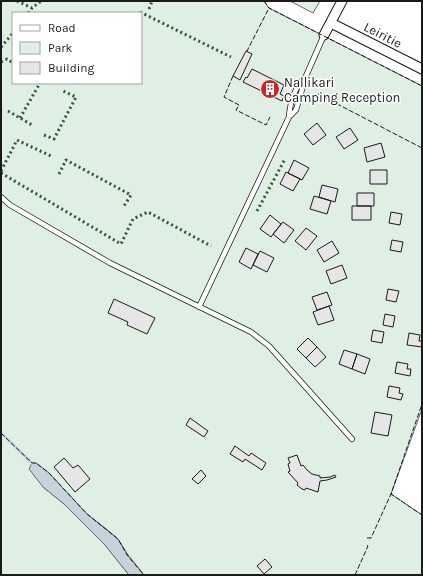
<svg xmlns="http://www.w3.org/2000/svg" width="423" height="576" font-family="Karla,sans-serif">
  <rect width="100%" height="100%" fill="#fff"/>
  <path fill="#e0efe3" stroke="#6a6a6a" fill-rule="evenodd" d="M1,1H264L269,8L422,86V409L391,494L422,515V575H144L128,555L118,539L105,528L87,514L72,499L43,487L64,504L105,545L129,575H1ZM13,13H141V83H13Z
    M290,1H320L313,13Z"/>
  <path fill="#c6d2dc" stroke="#6a6a6a" d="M32,463H36L49,473L87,514L118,539L128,555L144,575H129L105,545L64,504L43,487L29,469Z"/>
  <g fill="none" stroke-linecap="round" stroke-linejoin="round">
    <path stroke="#c6d2dc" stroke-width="3" d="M1,433L34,465"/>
  </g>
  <path fill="#e6e6e6" stroke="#1a1a1a" d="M246,51L252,54L240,80L233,76Z
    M252,69L284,85L280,94L284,96L282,101L243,82L246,77L247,78Z
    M317,123L326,135L313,145L304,134Z
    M350,128L358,140L344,149L336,137Z
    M381,143L385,157L367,162L364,148Z
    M294,160L309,168L302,180L288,173Z
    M370,170H387V184H370Z
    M286,172L300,179L293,191L280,184Z
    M322,185L338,189L335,202L319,197Z
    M357,193H374V206H357Z
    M314,196L331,201L327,214L310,209Z
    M352,206H371V220H352Z
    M391,212L402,214L400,225L389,223Z
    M270,215L281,224L271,237L260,229Z
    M283,222L294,230L284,243L273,234Z
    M306,228L317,236L306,250L295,241Z
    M392,240L403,242L401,252L390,250Z
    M332,241L339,253L324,262L317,250Z
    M246,248L258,254L251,269L239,262Z
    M260,251L274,258L267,272L253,265Z
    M342,265L347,278L331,284L326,271Z
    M388,289L399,291L396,302L386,300Z
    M327,292L332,305L317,310L312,297Z
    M114,299L155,318L147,334L127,325L128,322L108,313Z
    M329,306L334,320L318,325L313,312Z
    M385,314L395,316L393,327L383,325Z
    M373,330L384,332L382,343L371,341Z
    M409,333L420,335L419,341H422V347L407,345Z
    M308,338L317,347L306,358L297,349Z
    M317,347L326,357L315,367L306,358Z
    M344,350L357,354L352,369L339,364Z
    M357,354L370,359L365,374L352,369Z
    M397,362L408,364L407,369H411L410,376L395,373Z
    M389,386L400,388L399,393L403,394L401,400L387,397Z
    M375,412L392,415L388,436L371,433Z
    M190,418L208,431L204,437L186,425Z
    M235,446L249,456L251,453L266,463L262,470L245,459L243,462L230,454Z
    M297,455L301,466L303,465L307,470L312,474L320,476V478L330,477L335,475L336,477L327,480L320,481L318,492L306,488L305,490L302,489L297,485L298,483L288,472L290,471L288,464L290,463L288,458Z
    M64,458L73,468L78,465L90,479L75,492L54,467Z
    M201,470L206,476L198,484L192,479Z
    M265,559L272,567L264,574L257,566Z"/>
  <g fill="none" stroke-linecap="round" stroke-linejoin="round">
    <defs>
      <path id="lane" d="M306,76L324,35
        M1,197L10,205L110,263L251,332L269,346L352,439
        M199,307L289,117L296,110L306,76C295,87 290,101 289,117"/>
      <path id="street" d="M331,23L422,69
        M324,35L342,1"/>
    </defs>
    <use href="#lane" stroke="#1a1a1a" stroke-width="6"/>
    <use href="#street" stroke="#1a1a1a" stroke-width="11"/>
    <use href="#lane" stroke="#fff" stroke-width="4.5"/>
    <use href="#street" stroke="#fff" stroke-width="9"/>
    <path stroke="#2b5a34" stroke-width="3" stroke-dasharray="2 3" stroke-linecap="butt" d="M17,1L32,8
      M149,9L152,1
      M140,12L231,57
      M28,13L32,8L41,1
      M1,47L13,33
      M1,62L7,59L13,63
      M8,111L32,125
      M20,118L40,83
      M44,135L54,139L76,97L61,90
      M1,171L17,140L51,156
      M1,173L121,244L133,219L148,212L211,246
      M59,174L66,160L131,195L124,206
      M257,211L285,159"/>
    <path stroke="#1a1a1a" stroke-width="1" stroke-dasharray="5 2" stroke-linecap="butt" d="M264,1L269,8L422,86
      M246,51H247L269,8
      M233,76L224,97L239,105L236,110L266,125L270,117
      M318,94L422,148
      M1,433L32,463H36L49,473L87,514L118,539L127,555L144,575
      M392,493L391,494L422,515
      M367,538H371L391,494L422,404
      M355,575L368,546L366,544"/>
  </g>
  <defs>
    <symbol id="building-disc" viewBox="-11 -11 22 22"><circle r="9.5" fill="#c62828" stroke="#fff"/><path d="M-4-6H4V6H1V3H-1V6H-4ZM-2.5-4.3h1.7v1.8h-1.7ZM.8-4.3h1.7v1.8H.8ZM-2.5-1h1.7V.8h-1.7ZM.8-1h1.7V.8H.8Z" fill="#fff"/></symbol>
  </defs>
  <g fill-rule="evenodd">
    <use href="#building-disc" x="259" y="78" width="22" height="22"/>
  </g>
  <g text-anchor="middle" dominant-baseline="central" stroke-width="3" stroke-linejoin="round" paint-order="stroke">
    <g font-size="13" fill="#1a1a1a" stroke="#fff">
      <text transform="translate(383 35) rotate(27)">Leiritie</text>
    </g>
    <g font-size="13" fill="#1a1a1a" stroke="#fff" text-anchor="start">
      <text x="284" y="82">Nallikari<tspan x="284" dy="15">Camping Reception</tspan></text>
    </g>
  </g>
  <rect width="423" height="576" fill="none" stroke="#1a1a1a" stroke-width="4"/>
  <rect x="12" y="12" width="130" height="72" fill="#ffffff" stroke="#a3a3a3"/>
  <rect x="20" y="25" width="20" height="6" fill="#ffffff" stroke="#a3a3a3"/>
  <text x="48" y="32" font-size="12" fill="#1a1a1a">Road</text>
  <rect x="20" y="42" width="20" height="12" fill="#e0efe3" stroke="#a3a3a3"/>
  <text x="48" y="52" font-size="12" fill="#1a1a1a">Park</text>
  <rect x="20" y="62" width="20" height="12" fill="#e6e6e6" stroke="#a3a3a3"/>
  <text x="48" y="72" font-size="12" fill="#1a1a1a">Building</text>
</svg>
